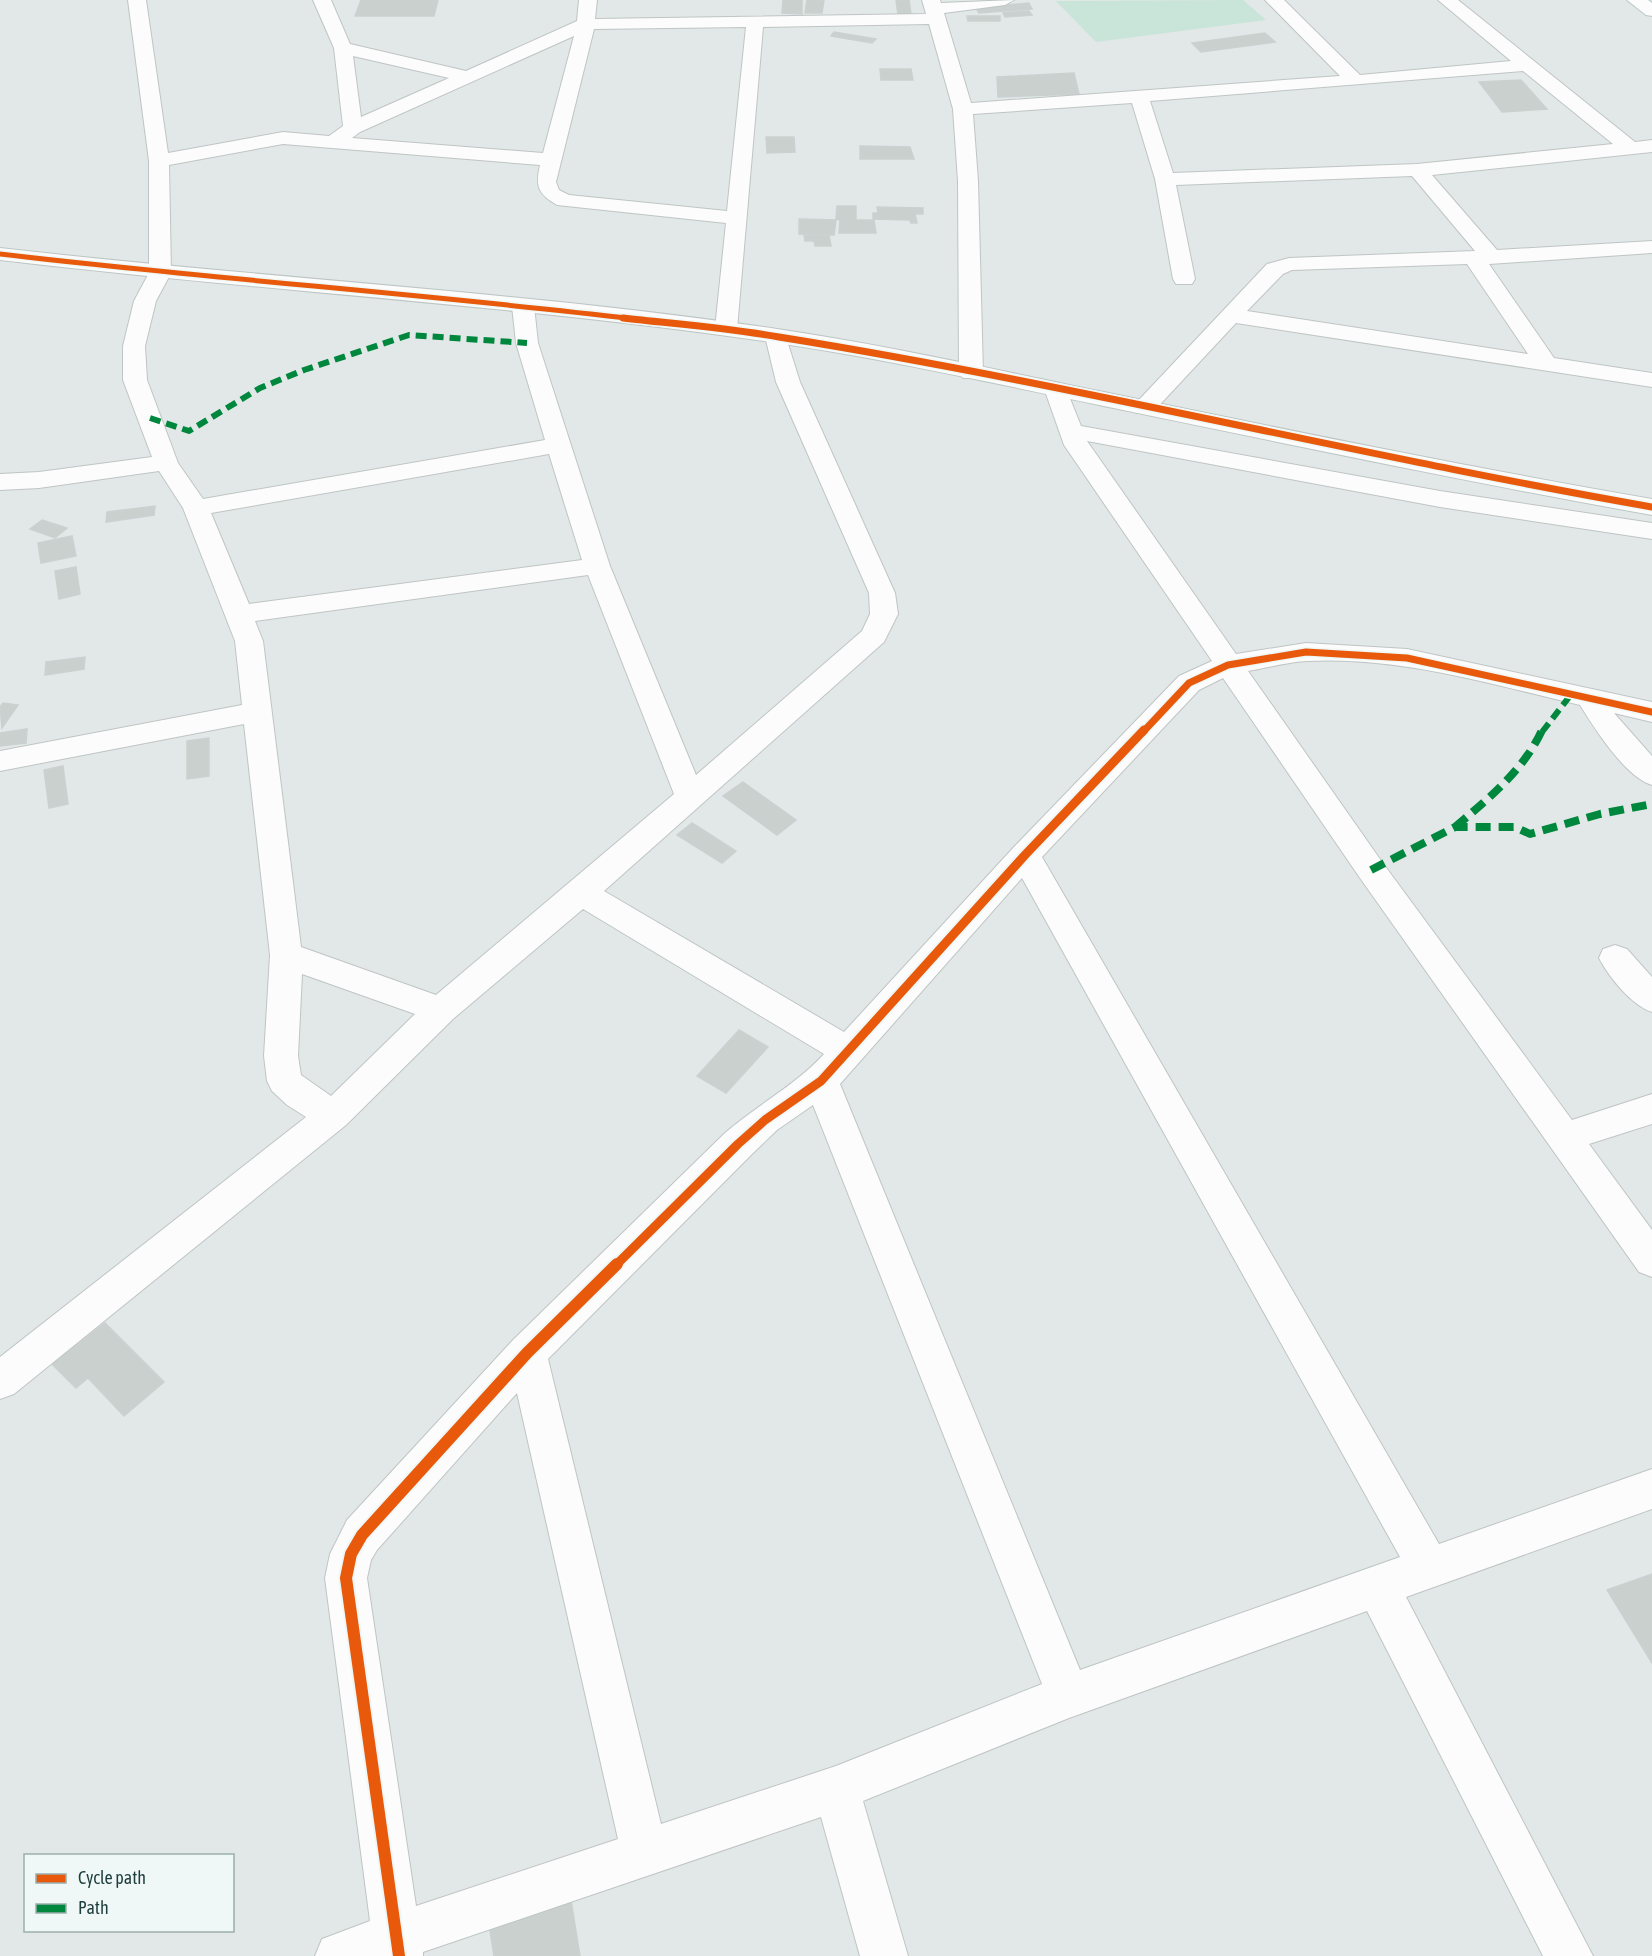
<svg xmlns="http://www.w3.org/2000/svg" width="1652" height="1956" font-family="'Asap Condensed',sans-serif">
  <rect width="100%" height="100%" fill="#e2e8e7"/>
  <path fill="#c9e4d8" d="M1243,0L1266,20L1096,42L1056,1Z"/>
  <path fill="#c9d0ce" stroke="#cad1d0" stroke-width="1.5" d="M361,0H438L434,16H355Z
    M783,0H802V14L782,13Z
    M807,0H824L822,13H805Z
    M896,0H909L911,14L898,15Z
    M1029,3L1032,9L979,13L976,8Z
    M1029,11L1032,15L1005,17L1003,13Z
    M967,16H1000V21H968Z
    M834,32L876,39L872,43L831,36Z
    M1265,33L1275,42L1201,52L1192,43Z
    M880,69H911L913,80H881Z
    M1074,73L1079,94L998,97L997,77Z
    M1521,80L1547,109L1502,112L1479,82Z
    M766,137H794L795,152L767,153Z
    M860,146L910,147L914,159H860Z
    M837,206H856V220H874L876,233H839L840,220L836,219Z
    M877,207L923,208V214H915L917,223H911L910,220L873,219V213H878Z
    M799,219L836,220L834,235L799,234Z
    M804,235H829L831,246H815L814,241H805Z
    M155,506L154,515L106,522L107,512Z
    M42,520L67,528L55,538L30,529Z
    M72,536L76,556L41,563L38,543Z
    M76,567L80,594L59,599L55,571Z
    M85,657L84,669L45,675L46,662Z
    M3,703L18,705L2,728L0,707Z
    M27,729L26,743L0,746V733Z
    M209,738V776L187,779V741Z
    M63,766L68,804L49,808L44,770Z
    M743,782L796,820L777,835L723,796Z
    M692,823L736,851L722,863L677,835Z
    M739,1030L768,1047L726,1093L697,1076Z
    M105,1323L164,1382L124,1416L88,1378L76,1388L52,1364Z
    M1652,1574V1663L1607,1590Z
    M570,1894L580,1956H494L488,1918Z"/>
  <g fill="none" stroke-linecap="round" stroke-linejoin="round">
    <defs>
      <path id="street" d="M128,0H146L168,153L283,132L329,136L343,126L334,48L313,0H331L350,44L466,71L577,21L579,0H597L595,19L926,14L922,0H940L941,3L1014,0L1005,5L944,13L971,103L1340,76L1265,0H1284L1360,75L1511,61L1438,0H1458L1635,142L1652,140V152L1432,175L1497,250L1652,241V253L1489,264L1554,358L1652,373V387L1236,323L1152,413H1136L1132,408L1136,403L1267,264L1289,258L1475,251L1412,176L1176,185L1195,279L1192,284H1176L1173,279L1155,179L1132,103L973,114L978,181L983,373L979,378H963L959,373L958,181L953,109L929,24L763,27L737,329L734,334H718L715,329L726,223L557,205C538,194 535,186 540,165L283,144L169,165L171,273L156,301L145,346L147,380L178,463L203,499L545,440L516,343L512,306L515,301H531L534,306L538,343L610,566L696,775L862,631L870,614L869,593L776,382L765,336L768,331H784L800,382L895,593L898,614L884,642L604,891L844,1032L1014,847L1179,676L1212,661L1064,445L1045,391L1049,386H1065L1081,426L1440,491L1652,523V539L1440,507L1087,441L1236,654L1306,643L1407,649L1652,702V722L1614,713L1652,756V785C1625,777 1595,729 1580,705C1491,684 1398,656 1307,661C1287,662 1267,668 1248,671L1382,862L1572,1120L1652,1094V1124L1589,1144L1652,1230V1277L1639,1272L1360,878L1223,678L1199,690L1042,857L1439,1544L1652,1469V1509L1406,1597L1593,1956H1543L1367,1611L1069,1718L863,1801L908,1956H860L821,1817L423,1952V1956H315L322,1939L370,1921L325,1578L330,1554L347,1520L513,1340L725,1133C757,1105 796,1085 824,1054L583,909L453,1019L346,1125L14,1394L0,1399V1357L306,1117L287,1105L272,1091L267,1081L264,1056L270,955L244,724L0,771V751L242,705L235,641L183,508L159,471L39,488L0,490V474L39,472L152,457L123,380V346L134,301L149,273V161ZM746,27L727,211L569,195L559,190L556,182L594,29ZM574,36L543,153L352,138L360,132ZM353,56L449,78L361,117ZM1523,71L1613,144L1417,164L1173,173L1150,101ZM1467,264L1528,354L1247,311L1283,274L1292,270ZM549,454L582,560L249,604L211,513ZM588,575L674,794L436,995L301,947L263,641L255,621ZM1022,878L1400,1557L1080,1670L840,1084ZM302,974L415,1014L331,1096L301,1075L298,1056ZM813,1105L1042,1684L836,1766L661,1824L548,1359L751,1155L777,1130ZM517,1393L618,1839L416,1906L367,1578L371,1560L377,1550Z
        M1615,945L1627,949L1652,977V1012C1631,1005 1609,977 1599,958L1603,949Z"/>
      <path id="secondary" d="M1627,0H1648L1652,3V16L1646,15Z
        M0,248C259,278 520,291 777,329C885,345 992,369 1099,391C1283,429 1467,467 1652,499V515C1467,482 1283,443 1099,405C992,383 886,359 777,343C520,305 259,291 0,260Z"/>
    </defs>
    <use href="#street" stroke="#bfc5c4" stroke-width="2"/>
    <use href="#secondary" stroke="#bdc6c5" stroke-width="2"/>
    <use href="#street" fill="#fbfcfb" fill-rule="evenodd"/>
    <use href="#secondary" fill="#fbfcfb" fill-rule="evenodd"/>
    <path stroke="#00873e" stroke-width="6" stroke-dasharray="11 6" stroke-linecap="butt" d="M150,418L189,431L260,388L304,370L409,335L527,343
      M1542,732L1573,692"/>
    <path stroke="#00873e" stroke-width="8" stroke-dasharray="15 8" stroke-linecap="butt" d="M1455,827C1488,799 1524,770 1542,730
      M1371,870L1455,827H1515L1530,834L1600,814L1652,804"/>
    <defs>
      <path id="cycleway-far3" d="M0,254C212,279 424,294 635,319"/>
      <path id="cycleway-far2" d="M623,318C675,324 728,328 779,337C1072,384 1360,456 1652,507
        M1143,732L1189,683L1228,665L1306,652L1407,658L1652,712"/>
      <path id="cycleway-far1" d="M615,1266L738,1144L765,1120L821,1081L1025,855L1144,730"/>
      <path id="cycleway" d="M399,1956L346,1578L351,1554L362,1535L527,1353L617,1264"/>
    </defs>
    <use href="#cycleway-far3" stroke="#eff8f6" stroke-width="8"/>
    <use href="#cycleway-far2" stroke="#eff8f6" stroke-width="10"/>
    <use href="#cycleway-far1" stroke="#eff8f6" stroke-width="13"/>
    <use href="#cycleway" stroke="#eff8f6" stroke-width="16"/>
    <use href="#cycleway-far3" stroke="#e8590c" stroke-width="5"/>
    <use href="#cycleway-far2" stroke="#e8590c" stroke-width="7"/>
    <use href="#cycleway-far1" stroke="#e8590c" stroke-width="9"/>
    <use href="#cycleway" stroke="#e8590c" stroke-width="12"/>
  </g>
  <rect x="24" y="1854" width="210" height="78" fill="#eff8f6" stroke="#9baeac" stroke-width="1.5"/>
  <rect x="36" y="1874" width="30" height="9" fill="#e8590c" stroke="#9baeac" stroke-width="1.5"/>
  <text x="78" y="1884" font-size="18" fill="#1e3e3d">Cycle path</text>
  <rect x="36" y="1904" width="30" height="9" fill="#00873e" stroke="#9baeac" stroke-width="1.5"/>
  <text x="78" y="1914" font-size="18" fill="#1e3e3d">Path</text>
</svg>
